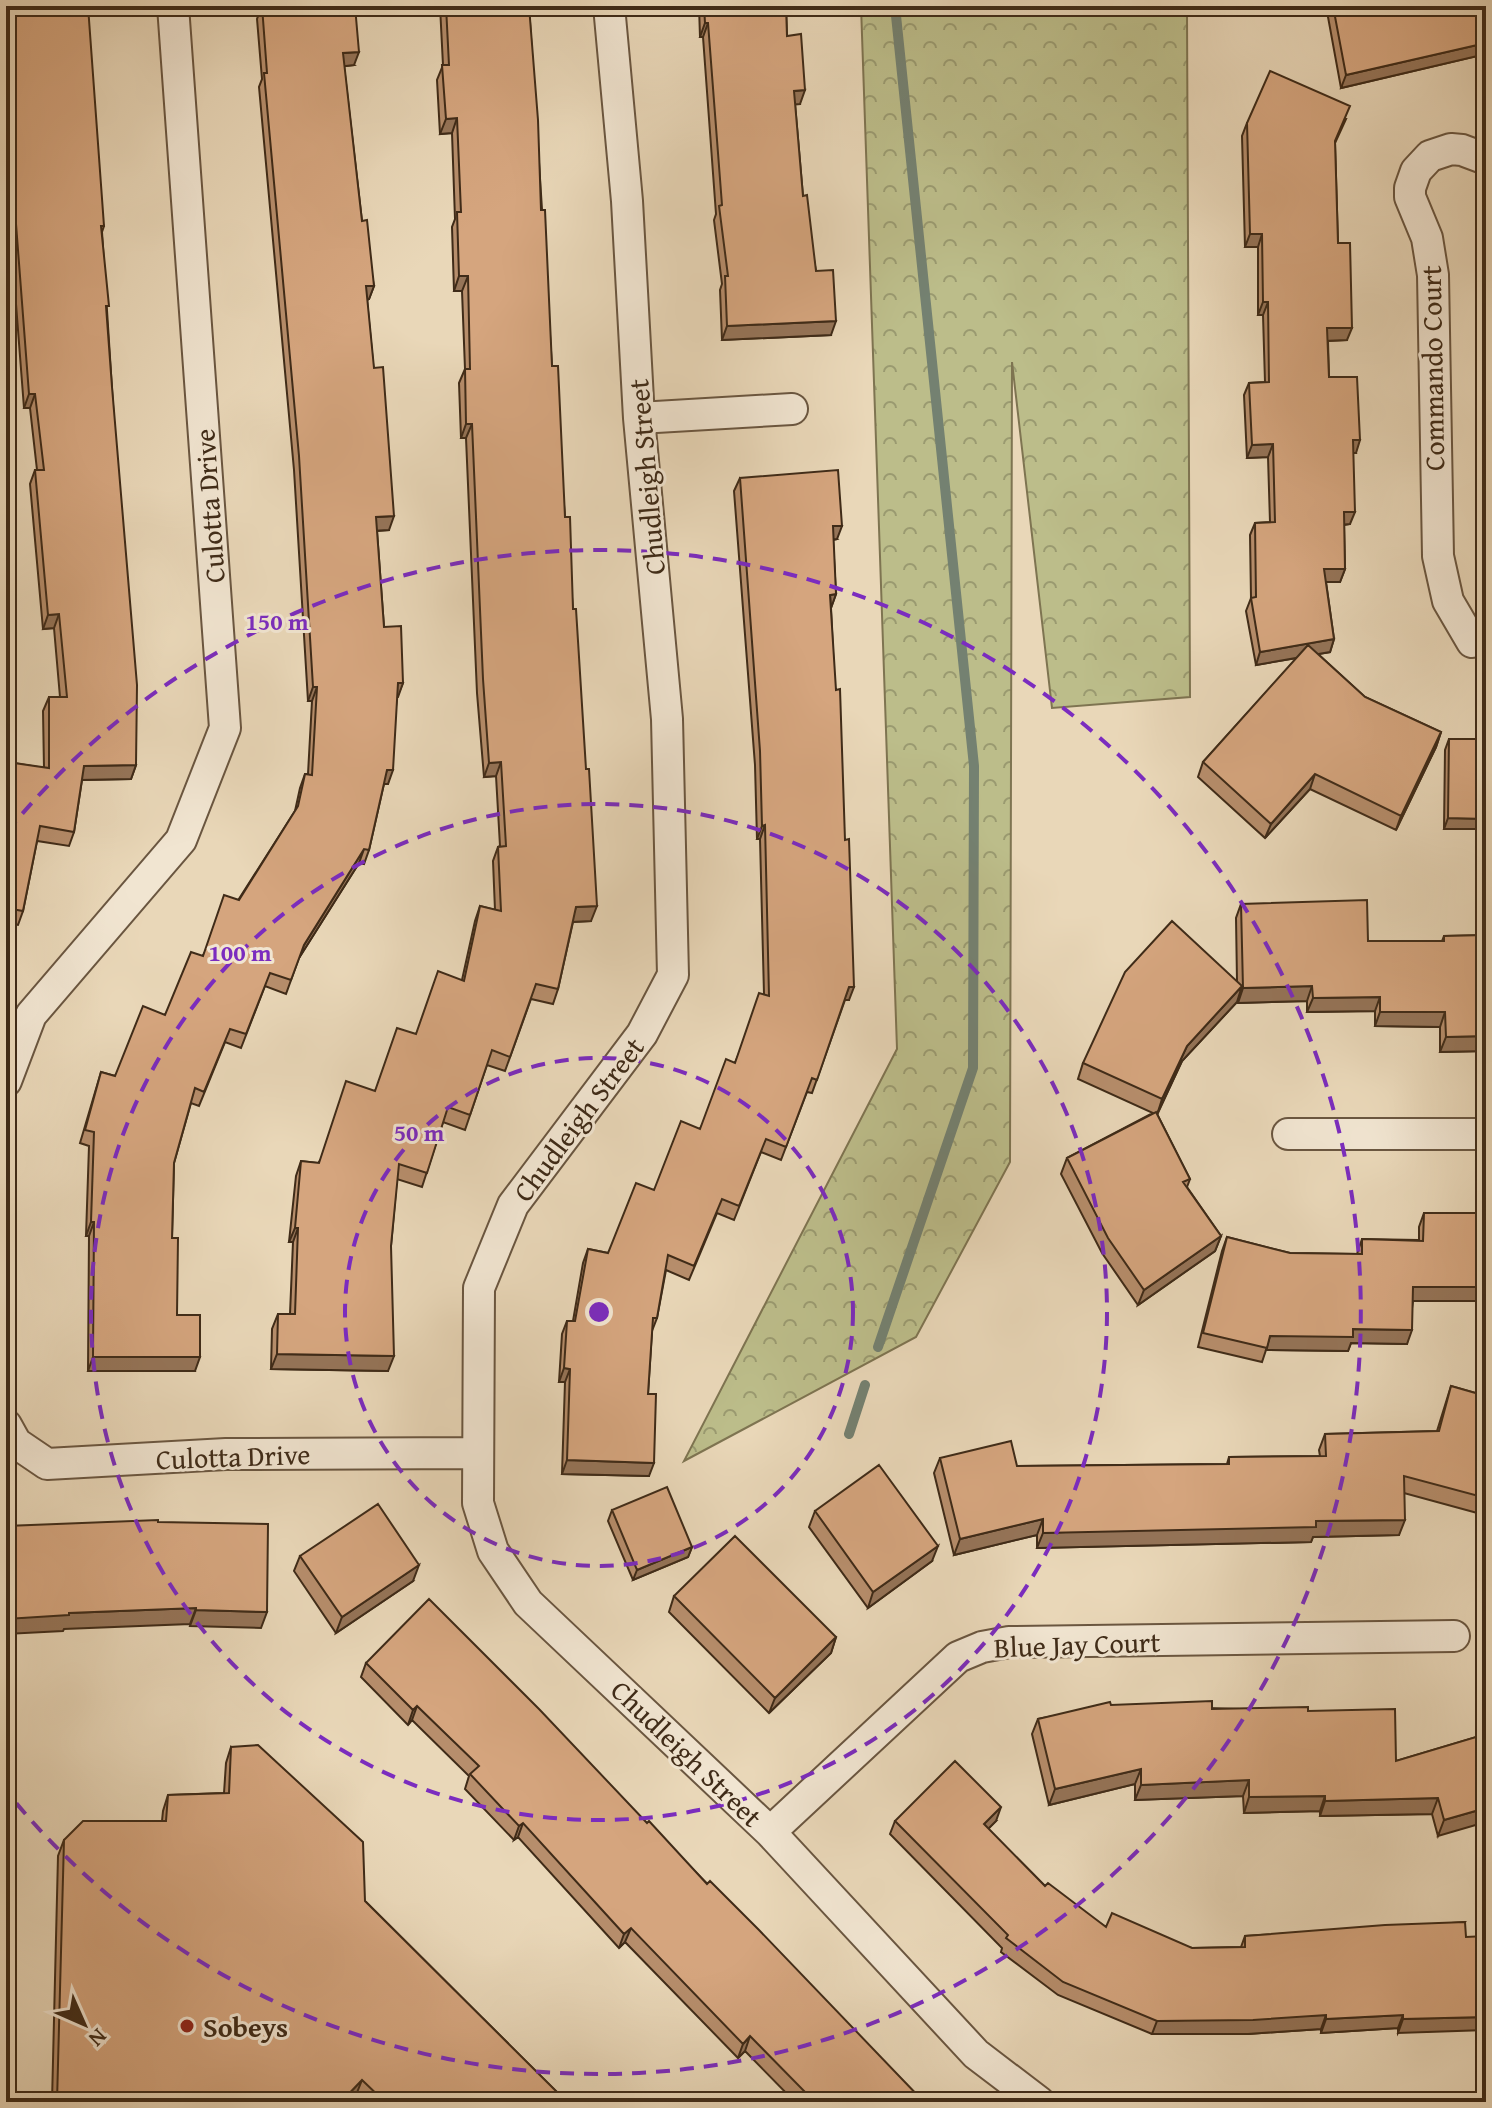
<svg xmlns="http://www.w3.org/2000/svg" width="1492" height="2108" font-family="'Gentium Book Plus',serif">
  <defs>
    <pattern id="forest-crowns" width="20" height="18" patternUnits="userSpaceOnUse" patternTransform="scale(2)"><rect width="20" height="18" fill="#bcbd8a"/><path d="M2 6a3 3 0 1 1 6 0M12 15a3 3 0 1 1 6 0" fill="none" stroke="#9a9a70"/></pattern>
  </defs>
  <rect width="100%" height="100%" fill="#e9d7b8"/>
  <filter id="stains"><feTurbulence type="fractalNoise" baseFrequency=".0025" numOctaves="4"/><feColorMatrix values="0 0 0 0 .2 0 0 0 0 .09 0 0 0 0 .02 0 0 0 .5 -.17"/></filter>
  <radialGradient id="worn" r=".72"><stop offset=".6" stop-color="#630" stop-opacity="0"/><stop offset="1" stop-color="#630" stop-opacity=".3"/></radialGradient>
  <path fill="url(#forest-crowns)" stroke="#7e7451" stroke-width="2" d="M861,6H1184L1187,14L1190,697L1052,708L1012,362L1010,1162L916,1337L684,1461L897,1049Z"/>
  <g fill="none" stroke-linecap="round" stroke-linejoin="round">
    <path stroke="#748171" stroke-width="10" d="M878,1347L973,1068L974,766L895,6
      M849,1434L865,1385"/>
    <defs>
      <path id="minor" d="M609,6L627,201L639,418L667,719L673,975L642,1034L513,1205L479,1288L478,1503L493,1551L528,1603L770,1832L976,2054L1039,2102
        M639,418L792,409
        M1472,642L1448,601L1438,556L1433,275L1427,238L1410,197V188L1416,171L1430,156L1451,149L1462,150L1486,159
        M6,1081L31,1015L181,840L225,728L173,6
        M1288,1134H1486
        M6,1425L16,1443L47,1464L226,1454L477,1453
        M770,1832L958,1657L982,1647L1009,1642L1454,1636"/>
    </defs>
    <use href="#minor" stroke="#6a5640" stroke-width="34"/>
    <use href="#minor" stroke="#f1e5d1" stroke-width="30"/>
  </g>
  <path fill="#b78e6c" stroke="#3f2b18" stroke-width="2" d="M6,6L104,226L102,232L136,765L131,779L82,780L74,832L69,846L37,841L23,911L18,925L6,923V793L9,777L14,763L44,768L43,711L49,697H60L54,628L43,629L30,484L35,470H37L30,408H24L6,174Z
    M262,6L354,65L344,66L362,221L374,286L369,299L367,300L389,530L377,531L384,627L403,683L397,697L388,784H384L369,850L364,864L359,863L299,958L286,994L265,986L241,1048L225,1042L199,1106L191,1103L174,1163L172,1238L177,1315L195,1371H88L89,1236H86L89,1146L80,1143L101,1072L115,1076L165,1015L295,811L300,788L305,774H308L312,701H308L294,470L259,87L262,79L257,19Z
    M440,6H529L552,366L573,609L591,921L573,922L558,989L553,1004L531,999L505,1071L487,1065L465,1130L443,1122L422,1187L397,1179L391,1246L388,1371L271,1369L272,1329L278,1314H290L293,1242H289L296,1176L301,1161L318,1163L375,1091L416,1034L462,980L475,921L480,906L495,910L493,861L498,847L500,846L496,776L484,777L477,693L466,438H461L459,383L465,369L462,291H454L452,227L455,219L452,133L440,134L437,80L443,65Z
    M699,6H786L787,36L800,104H795L803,196L816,271L831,335L722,340L720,290L722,284L714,220L716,214L703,37H700Z
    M1326,6H1486V54L1341,88Z
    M1346,119L1335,143L1338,243L1347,340L1328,341L1329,377L1356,453H1353L1350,524L1344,525L1345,569L1340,582H1326L1334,639L1330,652L1318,654L1365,697L1441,732L1436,747L1396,830L1310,789L1265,838L1198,777L1203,762L1297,658L1256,665L1246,611L1251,598L1250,535L1255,523L1270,522L1268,457L1247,458L1244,395L1249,383L1265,382L1263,315H1258V247H1245L1242,136L1247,123Z
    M740,478L837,539L833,540L836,594L831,608L849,1000H845L812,1093L807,1092L781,1160L761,1152L734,1220L717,1213L689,1280L666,1270L657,1318L652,1331L648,1394L649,1476L562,1474L565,1382H559L562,1334L567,1321H573L583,1263L588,1249L608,1253L700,1129L735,1063L764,994L760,839H757L755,765L734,491Z
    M1449,739H1486L1444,829L1445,750Z
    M1241,904L1368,941H1442L1444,936L1486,935V1051L1440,1052V1027L1375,1026V1011L1307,1012V1001L1238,1003V999L1237,1002L1182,1061L1157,1114L1190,1179L1187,1187L1221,1236L1215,1251L1138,1305L1102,1253L1061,1174L1067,1158L1153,1113L1078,1079L1083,1063L1237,981L1236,918Z
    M1424,1213H1486L1413,1301L1407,1344L1351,1343L1348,1351L1266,1350L1262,1362L1198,1347L1222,1251L1227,1237L1290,1253L1357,1254L1362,1239L1419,1240V1227Z
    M1451,1386L1486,1396V1501L1481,1514L1404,1493L1399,1535L1313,1537L1311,1542L1037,1548V1535L954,1555L934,1473L940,1458L1017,1466L1227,1464L1229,1457L1320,1456L1319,1450L1325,1434L1437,1431Z
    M612,1510L692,1547L688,1557L633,1580L608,1521Z
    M815,1511L932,1561L868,1608L809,1527Z
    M300,1556L413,1581L336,1633L294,1571Z
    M674,1596L836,1637L831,1653L769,1713L669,1612Z
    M366,1663L647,1823L924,2102H795L745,2051L738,2058L625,1942L619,1948L518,1837L514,1840L465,1789L469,1776L412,1720L408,1725L361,1677Z
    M1111,1705L1308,1711L1396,1761L1486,1734L1438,1836L1432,1814L1320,1816V1811L1244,1813L1243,1796L1135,1800V1784L1049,1805L1032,1734L1038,1719Z
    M231,1747L365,1901L567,2102H363L356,2095L350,2102H52L58,1856L64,1840L162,1821L163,1811L168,1795L224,1793L226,1763Z
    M895,1821H996L988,1829L1045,1886L1106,1927L1192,1948L1241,1947L1245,1936L1465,1922L1398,2033V2028L1321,2033V2029L1248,2034H1152L1058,1995L1001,1952L1002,1948L890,1834Z"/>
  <path fill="#957458" stroke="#3f2b18" stroke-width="2" d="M705,23H708L703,37H700Z
    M1486,43V54L1341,88L1346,75Z
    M359,52L354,65L338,67L343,53Z
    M805,90L800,104L789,105L794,91Z
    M457,118L452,133L440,134L446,119Z
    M1250,234H1262L1258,247H1245Z
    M459,276H468L462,291H454Z
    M366,286H374L369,299L361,300Z
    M1263,302H1268L1263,315H1258Z
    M836,321L831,335L722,340L727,326Z
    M1327,328H1352L1347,340L1323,341Z
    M29,394H35L30,408H24Z
    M466,424H472L466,438H461Z
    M1353,440H1360L1356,453H1348Z
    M1273,444L1268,457L1247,458L1252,445Z
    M1344,512H1355L1350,524L1339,525Z
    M394,516L389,530L371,531L376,517Z
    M833,526H842L837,539L828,540Z
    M1324,569H1345L1340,582H1319Z
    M836,594L831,608L830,595Z
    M59,614L54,628L43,629L48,615Z
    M1334,639L1330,652L1256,665L1260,652Z
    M398,683H403L398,697H393Z
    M313,687H317L312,701H308Z
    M1441,732L1436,747L1396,830L1401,816Z
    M501,762L496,776L484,777L489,763Z
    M136,765L131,779L79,780L84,766Z
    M387,770H393L388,784H382Z
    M1315,774L1310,789L1265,838L1271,824Z
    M1448,818L1486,819V829H1444Z
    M765,825L760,839H757L762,826Z
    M364,849L359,863L299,958L304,945Z
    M597,906L591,921L571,922L576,907Z
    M1242,986L1237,1002L1182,1061L1157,1115L1162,1099L1187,1046Z
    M1312,986L1307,1001L1238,1003L1243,988Z
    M849,987H854L849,1000H844Z
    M1380,997L1375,1011L1307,1012L1313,998Z
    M1380,1012H1445L1440,1027L1375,1026Z
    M1486,1036V1051L1440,1052L1446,1037Z
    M91,1222H94L89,1236H86Z
    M295,1228H298L293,1242H289Z
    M1221,1236L1215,1251L1138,1305L1144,1290Z
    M1413,1287H1486V1301H1408Z
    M1353,1329L1412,1330L1407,1344L1351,1343L1348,1351L1266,1350L1270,1336Z
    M277,1354L394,1356L388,1371L271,1369Z
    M93,1357H200L195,1371H88Z
    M564,1368L570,1369L565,1382H559Z
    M567,1460L654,1463L649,1476L562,1474Z
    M1043,1519L1037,1535L954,1555L960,1539Z
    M1405,1520L1399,1535L1313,1537L1311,1542L1037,1548L1043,1533L1316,1521Z
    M938,1546L932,1561L868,1608L873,1592Z
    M692,1547L688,1557L633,1580L637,1570Z
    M419,1565L413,1581L336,1633L342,1617Z
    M196,1608L190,1624L64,1629L63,1631L6,1634V1619L69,1613Z
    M196,1610L267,1612L261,1628L190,1626Z
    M836,1637L831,1653L769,1713L775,1698Z
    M417,1706L412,1720L408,1725L413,1710Z
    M1141,1769L1135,1784L1049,1805L1055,1789Z
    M1249,1780L1243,1796L1135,1800L1141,1785Z
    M1325,1796L1320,1811L1244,1813L1249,1797Z
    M1438,1798L1432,1814L1320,1816L1325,1801Z
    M1001,1807L996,1821L979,1838L984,1824Z
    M1486,1808V1822L1438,1836L1444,1820Z
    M523,1823L518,1837L514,1840L519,1826Z
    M631,1928L625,1942L619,1948L624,1934Z
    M1326,2015L1321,2029L1248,2034H1152L1157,2021Z
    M1403,2015L1398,2028L1321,2033L1326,2019Z
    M1486,2017V2030L1398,2033L1403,2019Z
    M750,2036L745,2051L738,2058L743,2044Z
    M362,2080L356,2095L350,2102H341Z"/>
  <path fill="#d5a57e" stroke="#3f2b18" stroke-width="2" d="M6,6H88L104,226H101L109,306H106L112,387L137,685L136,765L84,766L74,832L40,826L23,911L6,908V811L14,763L49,768V697H67L59,614L48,615L35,470H44L35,394H29L6,93Z
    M262,6H355L359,52L343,53L362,221L367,220L374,286H366L374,368L383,367L394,516L376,517L384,627L401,626L403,683H398L393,770H387L369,850L364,849L304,945L291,980L270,973L246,1034L230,1029L204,1092L195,1088L174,1163L172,1238H178L177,1315H200V1357H93L94,1222H91L94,1132L85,1130L101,1072L115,1076L143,1006L165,1015L191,952L203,956L224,895L239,900L298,806L305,774L312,775L317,687H313L299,456L264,73H267Z
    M446,6H529L538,120L541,210H545L552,366H558L565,517H570L573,609H576L586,769H589L597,906L576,907L558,989L536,984L510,1057L492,1050L470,1115L448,1107L427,1173L399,1164L391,1246L394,1356L277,1354L278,1314H295L298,1228H295L301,1161L319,1163L346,1081L375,1091L397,1028L416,1034L438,971L464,981L480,906L501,911L498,847L506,846L501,762L489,763L483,679L472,424H466L465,369H470L468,276H459L457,212H461L457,118L446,119L442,65H449Z
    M704,6H786L787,36L801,34L805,90L794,91L803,196L807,195L816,271L833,270L836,321L727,326L725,276H728L719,206L722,205L708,23H705Z
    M1333,6H1486V43L1346,75Z
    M1270,71L1350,106L1335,141L1338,243H1350L1352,328H1327L1329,377H1357L1360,440H1353L1355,512H1344L1345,569H1324L1334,639L1260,652L1251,598L1256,597L1255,523L1275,522L1273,444L1252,445L1249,383L1269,382L1268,302H1263L1262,234H1250L1247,123Z
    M838,470L842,526H833L836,594L830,595L836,690L840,689L845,840L849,839L854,987H849L817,1080L812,1078L786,1147L766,1139L739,1206L722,1199L694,1266L668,1255L657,1318H653L648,1394H656L654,1463L567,1460L570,1369L564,1368L567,1321H575L588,1249L608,1253L636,1183L654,1190L681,1121L700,1129L726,1059L735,1063L759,993L769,996L765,825L762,826L760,751L740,478Z
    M1308,645L1365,697L1441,732L1401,816L1315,774L1271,824L1203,762Z
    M1449,739H1486V819L1448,818Z
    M1367,900L1368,941H1444V936L1486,935V1036L1446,1037L1445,1012H1380V997L1313,998L1312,986L1243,988L1241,904Z
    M1172,921L1242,986L1187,1046L1162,1099L1083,1063L1125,972Z
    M1156,1112L1190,1179L1183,1182L1221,1236L1144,1290L1108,1238L1067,1158Z
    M1424,1213H1486V1287H1413L1412,1330L1353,1329V1337L1270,1336L1267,1348L1203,1333L1227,1237L1290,1253L1362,1254V1239L1423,1241Z
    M1451,1386L1486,1396V1498L1404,1476L1405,1520L1316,1521V1527L1043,1533V1519L960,1539L940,1458L1011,1441L1017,1466L1229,1464V1457L1326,1456L1325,1434L1439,1431Z
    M879,1465L938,1546L873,1592L815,1511Z
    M667,1487L692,1547L637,1570L612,1510Z
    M378,1504L419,1565L342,1617L300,1556Z
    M158,1520V1522L268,1524L267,1612L196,1610V1608L69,1613V1615L6,1619V1526Z
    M735,1536L836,1637L775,1698L674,1596Z
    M429,1599L539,1709L647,1823L649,1821L707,1884L710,1881L759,1930L924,2102H806L810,2097L750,2036L743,2044L631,1928L624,1934L523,1823L519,1826L470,1774L479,1766L417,1706L413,1710L366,1663Z
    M1212,1701V1709L1308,1707V1711L1395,1709L1396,1761L1486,1734V1808L1444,1820L1438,1798L1325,1801V1796L1249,1797V1780L1141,1785V1769L1055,1789L1038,1719L1110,1702L1111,1705Z
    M258,1745L363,1842L365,1901L567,2102H385L362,2080L341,2102H57L64,1840L83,1821H166L168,1795L229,1793L231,1747Z
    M955,1761L1001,1807L984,1824L1045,1886L1048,1883L1106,1927L1112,1913L1192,1948L1245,1947V1936L1385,1925L1465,1922L1466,1937L1486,1936V2017L1403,2019V2015L1326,2019V2015L1253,2020L1157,2021L1063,1982L1006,1938L1008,1935L895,1821Z"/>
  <g fill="none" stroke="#7b2cbf" stroke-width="4" stroke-dasharray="14 10">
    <circle cx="599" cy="1312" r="254"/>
    <circle cx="599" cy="1312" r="508"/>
    <path d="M7 832A762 762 0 1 1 7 1792"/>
  </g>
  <circle fill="#8f2418" stroke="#f1e5d1" stroke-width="3" cx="187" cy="2026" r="8"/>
  <g text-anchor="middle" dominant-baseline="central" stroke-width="6" stroke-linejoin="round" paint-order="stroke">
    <g font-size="28" fill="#3f2b18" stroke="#f1e5d1">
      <text transform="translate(1432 368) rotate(-91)">Commando Court</text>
      <text transform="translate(646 477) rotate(-95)">Chudleigh Street</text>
      <text transform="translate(209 506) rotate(-94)">Culotta Drive</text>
      <text transform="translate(578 1119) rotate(-53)">Chudleigh Street</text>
      <text transform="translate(233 1456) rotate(-2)">Culotta Drive</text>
      <text transform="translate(1077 1644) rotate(-2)">Blue Jay Court</text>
      <text transform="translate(687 1753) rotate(44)">Chudleigh Street</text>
    </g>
    <g font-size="28" font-weight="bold" fill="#3f2b18" stroke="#f1e5d1" text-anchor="start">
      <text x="203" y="2026">Sobeys</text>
    </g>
  </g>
  <circle cx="599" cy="1312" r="12" fill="#7b2cbf" stroke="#f1e5d1" stroke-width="4"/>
  <g font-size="24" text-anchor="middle" font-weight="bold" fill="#7b2cbf" stroke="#f1e5d1" stroke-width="6" stroke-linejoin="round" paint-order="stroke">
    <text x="277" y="630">150 m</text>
    <text x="240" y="961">100 m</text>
    <text x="419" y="1141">50 m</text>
  </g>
  <rect width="1492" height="2108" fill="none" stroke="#e9d7b8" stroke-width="32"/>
  <rect x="8" y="8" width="1476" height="2092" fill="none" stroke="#3f2b18" stroke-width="4"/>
  <rect x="16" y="16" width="1460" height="2076" fill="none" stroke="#3f2b18" stroke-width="2"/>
  <g transform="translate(84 2024) rotate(135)" stroke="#f1e5d1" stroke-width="6" paint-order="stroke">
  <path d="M0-6L14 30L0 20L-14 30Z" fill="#3f2b18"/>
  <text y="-12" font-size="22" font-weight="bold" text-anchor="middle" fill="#3f2b18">N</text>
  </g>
  <rect width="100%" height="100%" filter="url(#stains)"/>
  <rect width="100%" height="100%" fill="url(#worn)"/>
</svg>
